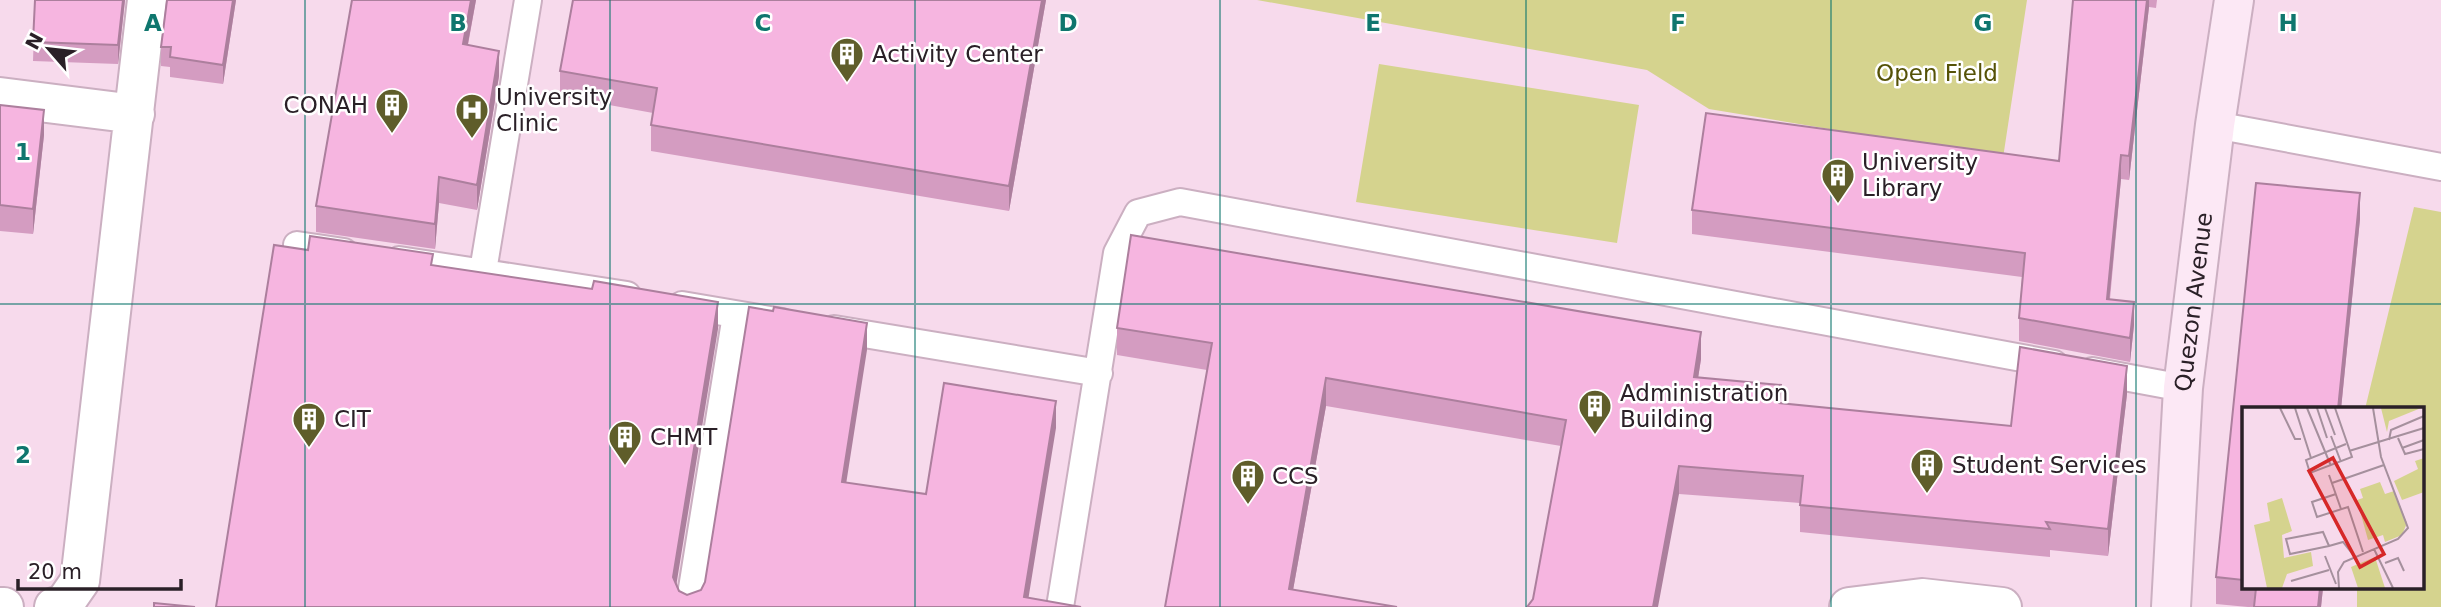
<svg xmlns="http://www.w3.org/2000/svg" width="2441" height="607" font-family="'DejaVu Sans',sans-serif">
  <rect width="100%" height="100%" fill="#f7daec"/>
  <path fill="#d5d38e" d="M1257,0H2027L2003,158L1709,109L1647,70Z
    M1379,64L1639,105L1617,243L1356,202Z
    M2414,207L2441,212V607H2357V588H2422V409H2365Z"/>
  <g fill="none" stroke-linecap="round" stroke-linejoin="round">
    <defs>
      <path id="service" d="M2215,125L2441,167
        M297,245L344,252
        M399,260L627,295
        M483,271L528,0
        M682,305L782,322
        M834,329L1099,373
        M2092,371L2183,388
        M689,607L736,315
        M1060,607L1117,253L1138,213L1180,202L2054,364"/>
      <path id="minor" d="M0,97L135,114
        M0,607H4
        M54,607L64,604L80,581L147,0
        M1849,607L1922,598L2002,607"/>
      <g id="secondary">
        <path id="s1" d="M2171,607L2183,388L2215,125L2234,0"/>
      </g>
    </defs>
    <use href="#service" stroke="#cbafc1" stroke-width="30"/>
    <use href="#minor" stroke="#cbafc1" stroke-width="42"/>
    <use href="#secondary" stroke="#cbafc1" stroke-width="42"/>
    <use href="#service" stroke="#fff" stroke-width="26"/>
    <use href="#minor" stroke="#fff" stroke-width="38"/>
    <use href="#secondary" stroke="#fce8f5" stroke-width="38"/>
  </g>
  <path fill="#d49cc1" d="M35,0H125L118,64L33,61Z
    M236,0L223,84L170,77V67L161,66V47Z
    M352,0H476L468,45L499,76L477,210L439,203L435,249L316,232V206Z
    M1046,0L1009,211L651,151V125L653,113L560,96V71Z
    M2073,0H2157L2156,8L2149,7L2129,180L2121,179L2110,299L2134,325L2130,362L2019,341V318L2022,277L1692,234V210L2059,161Z
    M0,105L44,135L33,234L0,231Z
    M2256,183L2360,193V219L2341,409H2243V588H2323L2321,607H2248L2216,604V577Z
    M1117,328L1701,359L1698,378L1781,403L2011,426L2127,394L2108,556L2050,550V557L1800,532V503L1679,494L1533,599L1561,446L1326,406L1293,590L1165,607L1207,370L1117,355Z"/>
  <path fill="#ac7f9d" d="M123,0H125L118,64V45Z
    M233,0H236L223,84V65Z
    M471,0H476L463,70V44Z
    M1042,0H1046L1009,211V186Z
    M2147,0H2149V7L2129,180V156Z
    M499,51V76L477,210V185Z
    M44,110V135L33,234V209Z
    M2121,155V179L2107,323V299Z
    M439,177V203L435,249V224Z
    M2360,193V219L2341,409H2338Z
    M718,302V329L673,605V577Z
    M2134,302V325L2130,362V338Z
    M867,323V350L842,510V482Z
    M1701,332V359L1694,404V377Z
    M2127,366V394L2108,556V529Z
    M1326,378V406L1290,607L1289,589Z
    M1056,401V428L1027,607L1024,597Z
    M1679,466V494L1658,607H1653Z
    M2320,588H2323L2321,607H2318Z"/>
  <path fill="#f6b5e0" stroke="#ac7f9d" stroke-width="2" d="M35,0H123L118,45L33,42Z
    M167,0H233L223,65L170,57L171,47H161Z
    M352,0H471L463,44L499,51L477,185L439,177L435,224L316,206Z
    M573,0H1042L1009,186L651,125L657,88L560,71Z
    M2073,0H2147L2129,156L2121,155L2107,299L2134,302L2130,338L2019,318L2025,253L1692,210L1706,113L2059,161Z
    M0,105L44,110L33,209L0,205Z
    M2256,183L2360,193L2338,409H2243V580L2216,577Z
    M1131,235L1701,332L1694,377L1781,385L1779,403L2011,426L2020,347L2127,366L2108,529L2046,522L2050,529L1800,505L1803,476L1679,466L1653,607H1527L1533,599L1566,420L1326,378L1289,589L1397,607H1165L1212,343L1117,328Z
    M310,236L433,254L431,265L592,289L594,281L718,302L673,577L679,591L687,595L701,590L705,582L749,307L773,311L774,307L867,323L842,482L926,494L944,383L1056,401L1024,597L1081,607H216L274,245L308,250Z
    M2256,588H2320L2318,607H2254Z
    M154,603L195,607H154Z"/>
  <path fill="none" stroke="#0f766e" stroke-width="2" stroke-opacity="0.55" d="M305,0V607M610,0V607M915,0V607M1220,0V607M1526,0V607M1831,0V607M2136,0V607M0,304H2441"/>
  <defs>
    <symbol id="building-pin" viewBox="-11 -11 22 30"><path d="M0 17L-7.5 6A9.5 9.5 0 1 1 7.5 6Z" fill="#5f5d2a" stroke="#fff"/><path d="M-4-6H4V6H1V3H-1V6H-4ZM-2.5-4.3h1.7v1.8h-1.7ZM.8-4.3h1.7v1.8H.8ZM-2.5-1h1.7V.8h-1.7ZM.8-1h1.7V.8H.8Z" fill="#fff"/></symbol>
    <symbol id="hospital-pin" viewBox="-11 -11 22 30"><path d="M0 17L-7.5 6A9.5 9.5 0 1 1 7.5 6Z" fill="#5f5d2a" stroke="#fff"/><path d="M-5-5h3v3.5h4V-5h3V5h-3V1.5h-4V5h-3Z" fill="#fff"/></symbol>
  </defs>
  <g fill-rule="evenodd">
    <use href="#building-pin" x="828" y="35" width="38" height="52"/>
    <use href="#building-pin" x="373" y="86" width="38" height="52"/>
    <use href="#hospital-pin" x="453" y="91" width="38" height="52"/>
    <use href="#building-pin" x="1819" y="156" width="38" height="52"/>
    <use href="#building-pin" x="1576" y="387" width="38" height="52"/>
    <use href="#building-pin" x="290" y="400" width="38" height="52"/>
    <use href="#building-pin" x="606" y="418" width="38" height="52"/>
    <use href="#building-pin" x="1908" y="446" width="38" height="52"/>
    <use href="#building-pin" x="1229" y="457" width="38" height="52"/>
  </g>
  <g text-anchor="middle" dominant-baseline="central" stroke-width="5" stroke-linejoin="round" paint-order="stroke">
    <g font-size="23" fill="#2a2027" stroke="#fff" text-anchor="start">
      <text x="872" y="54">Activity Center</text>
      <text x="496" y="97">University<tspan x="496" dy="26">Clinic</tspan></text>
      <text x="368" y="105" text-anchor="end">CONAH</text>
      <text x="1862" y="162">University<tspan x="1862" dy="26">Library</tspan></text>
      <text x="1620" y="393">Administration<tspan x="1620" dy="26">Building</tspan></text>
      <text x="334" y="419">CIT</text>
      <text x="650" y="437">CHMT</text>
      <text x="1952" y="465">Student Services</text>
      <text x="1272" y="476">CCS</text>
    </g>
    <g font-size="23" fill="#555207" stroke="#fff">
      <text x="1937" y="73">Open Field</text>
    </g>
    <g font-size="23" fill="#2a2027" stroke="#fff">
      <text stroke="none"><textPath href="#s1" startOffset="306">Quezon Avenue</textPath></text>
    </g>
  </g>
  <g transform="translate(2242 407)">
    <rect width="182" height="182" fill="#f7daec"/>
    <path d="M139,1H179L147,14L145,25ZM182,51V85L160,93L152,74L176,62L173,54ZM138,75L143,87L152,84L165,116L160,128L143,135L141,128L126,133L115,93L121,91L118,82ZM40,91L50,124L40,128L42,151L69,145L71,159L45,167L40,181H25L12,118L28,114L25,96ZM133,150L143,181H116L109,160Z" fill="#d5d38e"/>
    <path fill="none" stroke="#a5909d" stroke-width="2" d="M38,1L53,32H59M53,1L69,51M65,1L89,59M75,1L85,31M83,1L93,28M93,1L110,50L68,66L64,53L104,37M89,29L99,55M156,31L163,47L182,42M147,33L149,23L182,9M160,41L182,33M107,44L182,21M87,68L99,102M90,76L142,58M94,87L70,95L75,110L106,100L121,145M87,139L81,125L44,132L48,147L87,139L101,135L112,149M132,142L151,181M83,149L94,177M143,156L156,151L162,164M49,174L87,163M97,181L96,165L102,155L156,132L166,121L139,50L131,1"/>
    <path fill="#d62828" fill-opacity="0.15" stroke="#d62828" stroke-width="3.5" d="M91,51L142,147L118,160L67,64Z"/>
    <rect width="182" height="182" fill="none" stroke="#2a2027" stroke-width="3.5"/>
  </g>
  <g font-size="23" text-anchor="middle" font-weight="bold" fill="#0f766e" stroke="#fff" stroke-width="5" stroke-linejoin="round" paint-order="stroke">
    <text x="153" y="31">A</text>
    <text x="458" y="31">B</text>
    <text x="763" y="31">C</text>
    <text x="1068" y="31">D</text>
    <text x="1373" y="31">E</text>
    <text x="1678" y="31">F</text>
    <text x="1983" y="31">G</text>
    <text x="2288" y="31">H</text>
    <text x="23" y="160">1</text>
    <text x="23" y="463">2</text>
  </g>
  <g transform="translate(49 49) rotate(298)" stroke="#ffffff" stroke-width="5" paint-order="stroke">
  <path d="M0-5L12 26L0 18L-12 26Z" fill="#2a2027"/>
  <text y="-10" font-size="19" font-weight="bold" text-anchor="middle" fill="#2a2027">N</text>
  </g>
  <path d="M18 579v10h163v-10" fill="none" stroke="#2a2027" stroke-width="3.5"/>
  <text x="28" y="579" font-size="21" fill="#2a2027" stroke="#ffffff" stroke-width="5" paint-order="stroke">20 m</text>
</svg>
